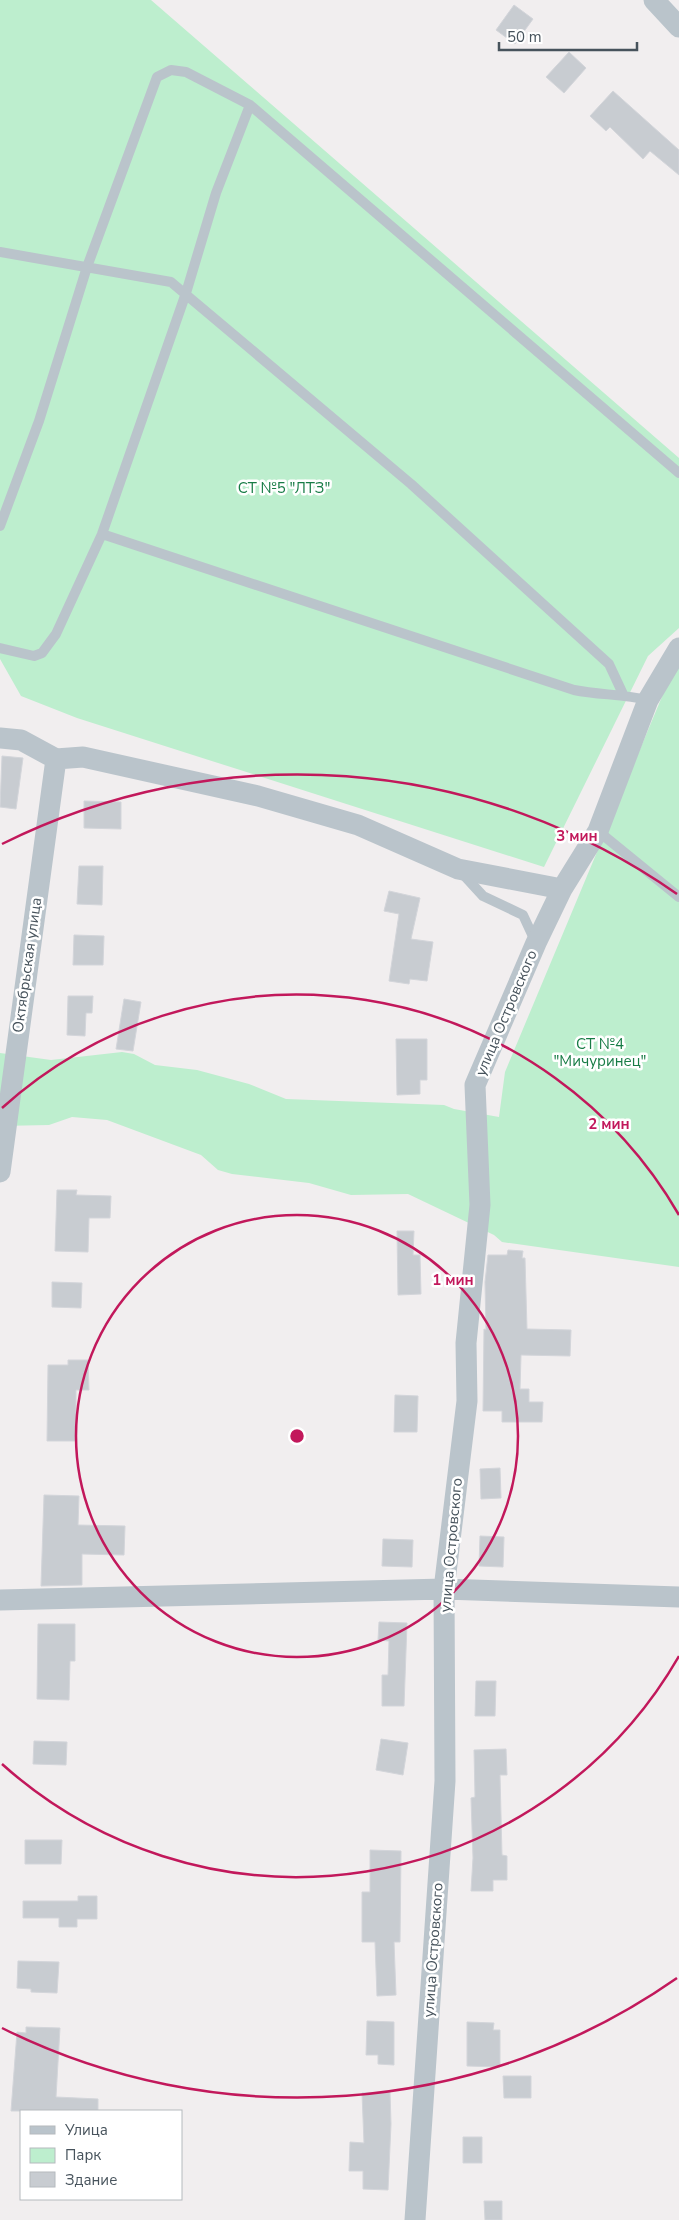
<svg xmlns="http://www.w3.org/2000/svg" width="679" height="2220" font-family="'Nunito Sans',sans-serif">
  <rect width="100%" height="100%" fill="#f1eeef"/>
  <path fill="#bdeece" d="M0,0H151L679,458V628L648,656L544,867L77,718L21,696L0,659Z
    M679,656V1267L502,1242L494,1235L408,1194L351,1195L309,1183L232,1174L218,1170L201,1155L107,1120L72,1117L49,1125L0,1126V1053L51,1060L122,1052L134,1054L155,1065L197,1070L249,1084L286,1099L444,1105L454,1109L499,1117L505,1072Z"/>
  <path fill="#c8ccd1" stroke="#d3d5da" d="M514,5L533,19L515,44L496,30Z
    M569,52L586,68L564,93L546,77Z
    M613,91L679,150V175L650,151L643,159L610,127L606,131L590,116Z
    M2,756L23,758L16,809L0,807Z
    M84,801L121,802V829L84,828Z
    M79,866H103L102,905L77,904Z
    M389,891L420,898L411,939L433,942L427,981L410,979L409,984L389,981L399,914L384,911Z
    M74,935L104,936L103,965H73Z
    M68,996H93L92,1013H86L85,1036L67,1035Z
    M124,999L141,1002L133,1051L116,1049Z
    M396,1039H427V1080H420V1094L397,1095Z
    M57,1190H77L76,1195L111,1196L110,1218H89L88,1252L55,1251Z
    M397,1231H414L413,1255H420L421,1294L398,1295Z
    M508,1250L523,1251L522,1258H525L527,1329L571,1330L570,1356L521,1355L520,1389H529V1402H543L542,1422H502V1411H483L484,1329L486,1330L485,1282L488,1255H507Z
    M52,1282L82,1283L81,1308L52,1307Z
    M68,1360H88L89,1390H76V1441H47L48,1365H68Z
    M395,1395L418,1396L417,1432H394Z
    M500,1468L501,1498L481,1499L480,1469Z
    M44,1495L79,1496L78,1525L125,1526L124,1555L82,1554V1585L41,1586Z
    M480,1536L504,1537L503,1567L479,1566Z
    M383,1539L413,1540L412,1567L382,1566Z
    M379,1622L407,1623L404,1706H382V1675H388L389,1641L378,1640Z
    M38,1624H75V1661H70L69,1700L37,1699Z
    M476,1681H496L495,1716H475Z
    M381,1739L408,1743L403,1775L376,1770Z
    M34,1741L67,1742L66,1765L33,1764Z
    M506,1749L507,1775H500L502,1855L507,1856V1880H493V1891H471L473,1858L471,1798L475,1797L474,1750Z
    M25,1840H62L61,1864H25Z
    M370,1850L401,1851L400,1942H394L396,1995L377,1996L375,1942H362V1892H370Z
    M78,1896H97V1919H77V1927H59V1918H23V1901H78Z
    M18,1961L59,1962L57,1993L31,1992V1989L17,1988Z
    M367,2021L394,2022V2065L378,2064V2055H366Z
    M467,2022L494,2023L493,2030H500V2067L467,2066Z
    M26,2027L60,2028L56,2097L98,2099V2111H11L17,2032L26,2033Z
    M503,2076H531V2098H504Z
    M390,2092L391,2124L388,2190L363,2189V2171H349L350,2142L364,2143L362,2093Z
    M463,2137H482V2163H463Z
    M484,2201H502V2220H485Z"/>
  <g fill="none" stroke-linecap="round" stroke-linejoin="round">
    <path stroke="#bac4cb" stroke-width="10" d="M0,252L171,282L411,484L609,664L623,694
      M0,526L39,421L87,267L157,77L171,70L186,72L250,105L679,473
      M102,534L574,690C599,695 623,694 648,700
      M0,648L34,656L42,653L56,634L102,534L186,293L216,193L250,105
      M598,831L679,897
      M461,872L483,896L523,915L536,943"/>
    <path stroke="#bac4cb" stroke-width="21" d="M654,0L679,27
      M0,738L21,740L56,759L83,757L258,796L358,825L458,869L562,889
      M0,1172L56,759
      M0,1600L444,1589L679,1597
      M415,2220L445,1781L444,1589L467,1401L466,1343L480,1205L475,1085L536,943L562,889L598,831L648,700L679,648"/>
  </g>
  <g fill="none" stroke="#c2185b" stroke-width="2.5">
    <circle cx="297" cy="1436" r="221"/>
    <path d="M679 1656A441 441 0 0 1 2 1764M2 1108A441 441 0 0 1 679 1215"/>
    <path d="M677 1978A662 662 0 0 1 2 2028M2 844A662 662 0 0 1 677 894"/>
  </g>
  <g text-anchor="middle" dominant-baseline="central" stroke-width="5" stroke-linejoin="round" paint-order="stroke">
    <g font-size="15" fill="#187c46" stroke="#fff">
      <text x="284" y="488">СТ №5 "ЛТЗ"</text>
      <text x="600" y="1044">СТ №4<tspan x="600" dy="17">"Мичуринец"</tspan></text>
    </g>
    <g font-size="15" fill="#47535c" stroke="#fff">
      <text transform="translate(27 965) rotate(-82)">Октябрьская улица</text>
      <text transform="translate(506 1013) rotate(-67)">улица Островского</text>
      <text transform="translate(451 1545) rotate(-85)">улица Островского</text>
      <text transform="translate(433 1950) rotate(-86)">улица Островского</text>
    </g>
  </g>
  <circle cx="297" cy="1436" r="8" fill="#c2185b" stroke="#fff" stroke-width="2.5"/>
  <g font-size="15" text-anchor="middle" font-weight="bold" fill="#c2185b" stroke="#fff" stroke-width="5" stroke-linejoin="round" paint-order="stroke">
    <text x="577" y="841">3 мин</text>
    <text x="609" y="1129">2 мин</text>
    <text x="453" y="1285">1 мин</text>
  </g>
  <rect x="20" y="2110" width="162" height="90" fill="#ffffff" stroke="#b5babe"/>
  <rect x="30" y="2126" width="25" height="8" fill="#bac4cb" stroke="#b5babe"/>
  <text x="65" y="2135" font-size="15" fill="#47535c">Улица</text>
  <rect x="30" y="2148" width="25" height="15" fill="#bdeece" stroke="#b5babe"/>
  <text x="65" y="2160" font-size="15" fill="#47535c">Парк</text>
  <rect x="30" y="2172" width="25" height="15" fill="#c8ccd1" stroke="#b5babe"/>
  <text x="65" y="2185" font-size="15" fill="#47535c">Здание</text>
  <path d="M499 42v8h138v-8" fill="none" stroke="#47535c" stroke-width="2.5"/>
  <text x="507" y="42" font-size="15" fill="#47535c" stroke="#ffffff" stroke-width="4" paint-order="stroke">50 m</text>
</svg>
